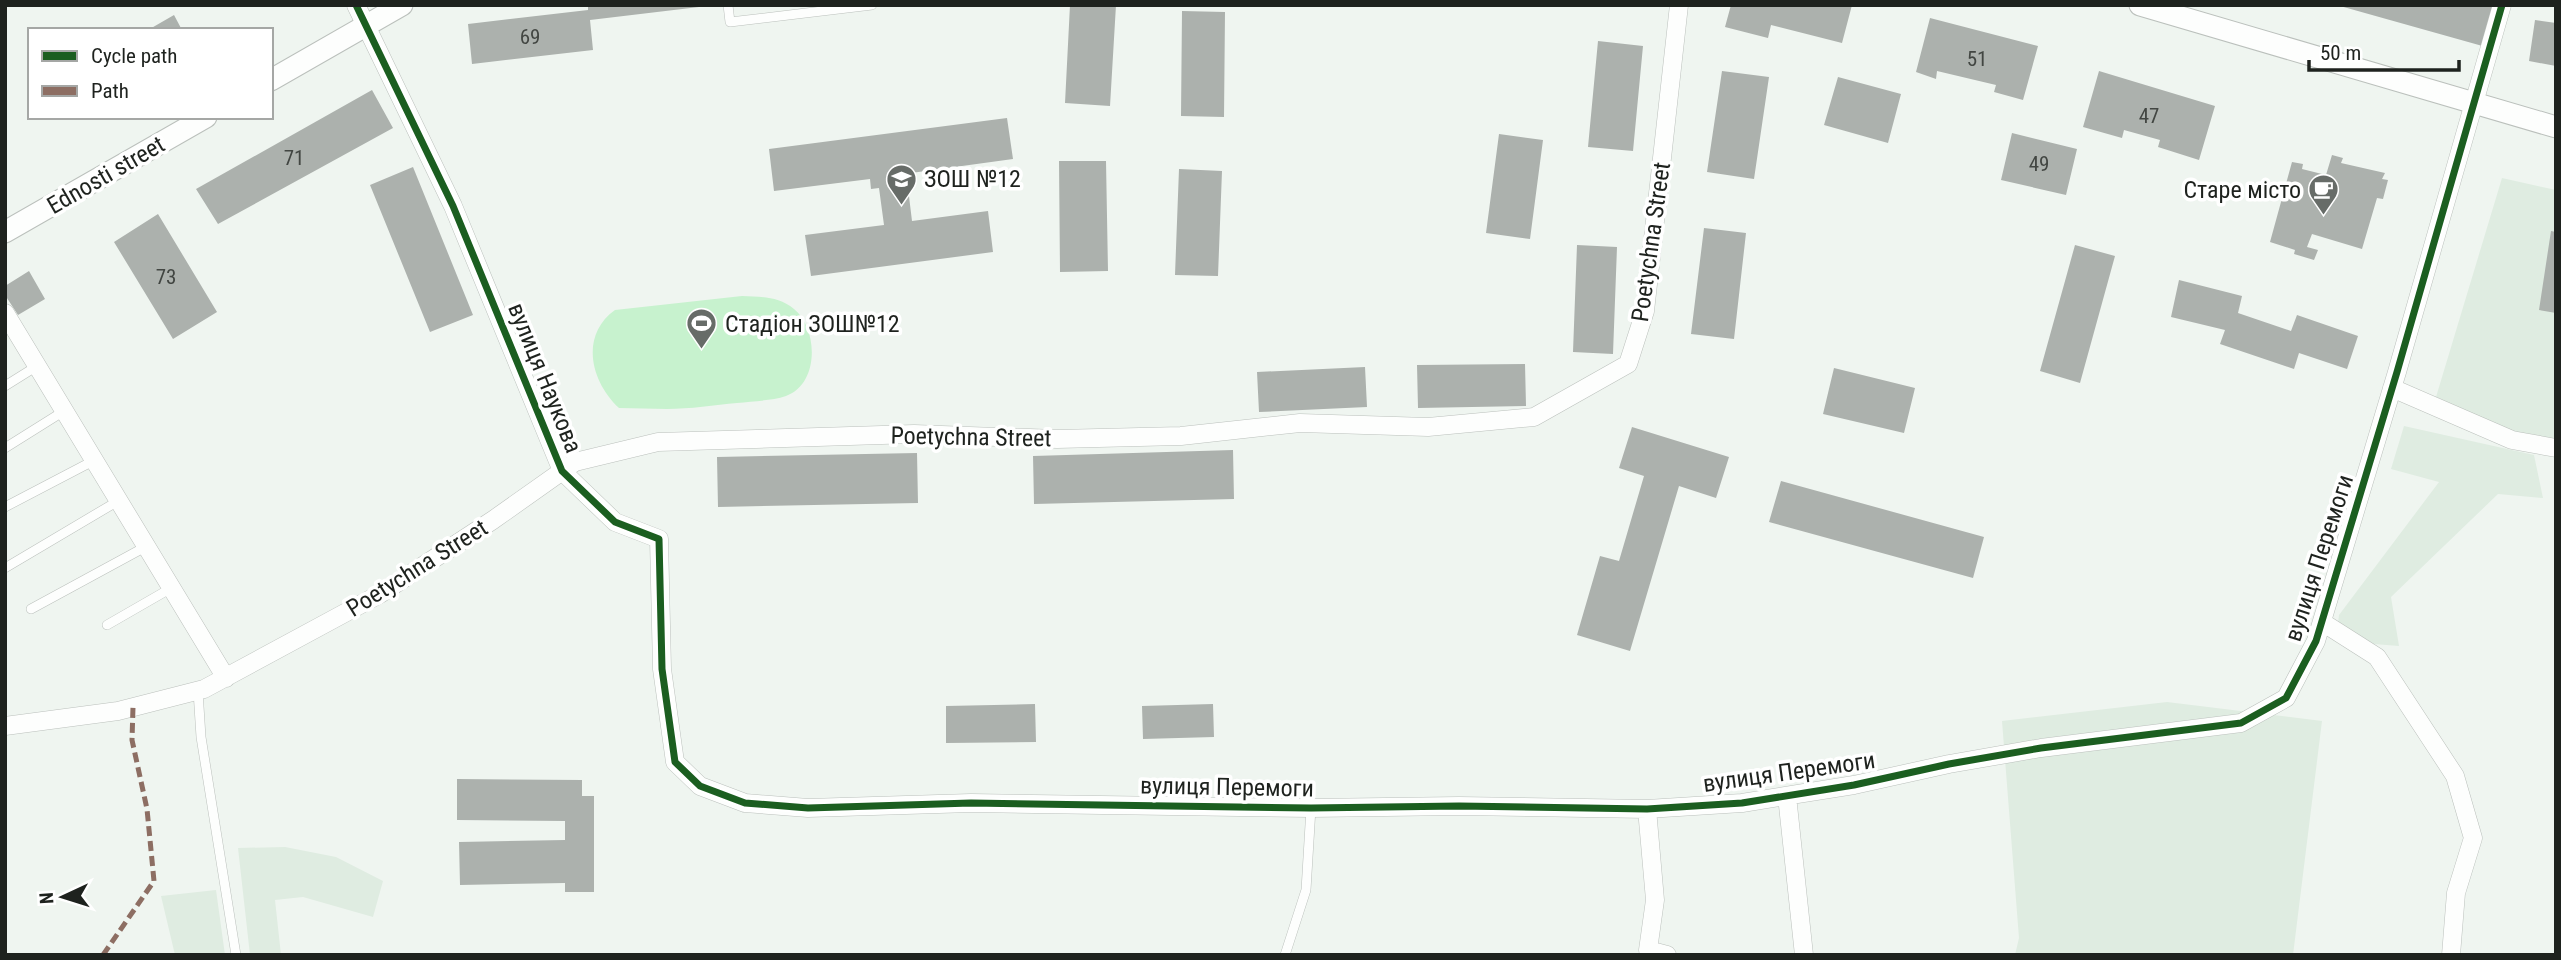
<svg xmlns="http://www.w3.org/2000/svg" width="2561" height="960" font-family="'Roboto Condensed',sans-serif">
  <rect width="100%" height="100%" fill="#eff5f0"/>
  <path fill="#dfece1" d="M2502,178L2556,190V443L2528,438L2436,397Z
    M2404,426L2534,455L2543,498L2498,494L2391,597L2399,646L2336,641L2339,615L2439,482L2391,469Z
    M2167,702L2322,721L2293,955H2015L2019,938L2002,721Z
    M285,847L336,857L383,881L373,917L303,897L275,900L281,955H250L238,848Z
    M216,890L225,955H175L161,896Z"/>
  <path fill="#c7f2ce" d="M742,296C761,297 778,296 794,309C818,328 820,384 786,396C771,401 753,401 737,403C715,405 690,409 667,409C651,409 635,408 619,408C590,381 580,335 615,310Z"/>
  <path fill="#acb1ad" d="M588,5L699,7L590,20L593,50L472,64L468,24L588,10Z
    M1070,5H1116L1110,106L1065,103Z
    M1731,5H1852L1842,43L1771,25L1768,38L1725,27Z
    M2487,5L2498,9L2486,47L2340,6Z
    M1182,11L1225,12L1224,117L1181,116Z
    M174,15L182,30H148Z
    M1930,18L2038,46L2023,100L1994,92L1996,85L1937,71L1936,79L1916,72Z
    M2535,20L2556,23V66L2529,61Z
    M1598,41L1643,46L1633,151L1588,147Z
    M1722,71L1769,77L1754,179L1707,172Z
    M2099,71L2215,106L2199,160L2158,147L2160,140L2124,130L2122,138L2083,127Z
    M1838,77L1901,94L1888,143L1824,125Z
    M372,90L393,128L218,224L196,189Z
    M1007,118L1013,159L911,173L912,179L907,180L912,221L988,211L993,252L811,276L805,235L884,225L879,188L871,189L870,179L774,191L769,149Z
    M2012,133L2077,149L2066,195L2001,180Z
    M1499,134L1543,140L1530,239L1486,233Z
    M2332,155L2343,158L2341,163L2385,173L2382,179L2388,180L2383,199L2377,198L2362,249L2312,234L2307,247L2318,250L2314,260L2294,254L2295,250L2270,242L2292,162L2303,164L2302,169L2326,175Z
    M1059,161H1106L1108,271L1060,272Z
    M413,167L473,315L430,332L370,185Z
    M1179,169L1222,171L1218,276L1175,275Z
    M158,214L217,312L173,339L114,242Z
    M1704,228L1746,233L1734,339L1691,334Z
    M2551,231L2556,232V313L2539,310Z
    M1577,245L1617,247L1613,354L1573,352Z
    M2075,245L2115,256L2080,383L2040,371Z
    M29,271L45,299L18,315L5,295V286Z
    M2179,280L2242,296L2238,313L2291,331L2297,315L2358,336L2347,369L2299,353L2294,369L2220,344L2225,330L2171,317Z
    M1525,364L1526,406L1418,408L1417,365Z
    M1365,367L1367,407L1259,412L1257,372Z
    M1834,368L1915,388L1904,433L1823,414Z
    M1632,427L1729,457L1716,498L1679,486L1630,651L1577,635L1600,556L1619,561L1644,476L1619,468Z
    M1233,450L1234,499L1034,504L1033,456Z
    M917,453L918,503L718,507L717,457Z
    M1781,481L1984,537L1973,578L1769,522Z
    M1035,704L1036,742L946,743V706Z
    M1213,704L1214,737L1143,739L1142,706Z
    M457,779L582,780V796H594V892H565V883L460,885L459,842L565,840V821L457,820Z"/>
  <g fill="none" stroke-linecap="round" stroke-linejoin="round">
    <defs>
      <path id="service" d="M728,5L730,22L872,5
        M5,386L37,366
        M5,448L64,411
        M5,507L93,461
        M5,568L118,501
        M31,609L147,546
        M107,625L173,587
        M198,691L201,737L236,955
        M1285,955L1306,890L1311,808"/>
      <path id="minor" d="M356,5L453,206L562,471L615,522L659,539L662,669L675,762L700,786L745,803L808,808L971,803L1311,808L1459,806L1647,809L1742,803L1854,785L1949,764L2041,748L2241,723L2286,698L2316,641L2397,372L2502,5
        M5,313L226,678
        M2392,388L2512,440L2556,448
        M2322,622L2377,657L2455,776L2473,838L2456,893L2451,955
        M5,726L118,711L204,689L380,594L493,520L575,462L658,442L914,434L1057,439L1181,436L1300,423L1428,427L1534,417L1628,364L1645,311L1679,5
        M1787,796L1804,955
        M1647,809L1655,900L1648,950L1667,955"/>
      <path id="tertiary" d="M2140,5L2556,127
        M271,80L402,5
        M5,232L206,117"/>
    </defs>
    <use href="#service" stroke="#bbc0bc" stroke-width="10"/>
    <use href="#minor" stroke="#bbc0bc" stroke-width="19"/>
    <use href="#tertiary" stroke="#bbc0bc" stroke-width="23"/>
    <use href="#service" stroke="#fdfefd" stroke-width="9"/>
    <use href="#minor" stroke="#fdfefd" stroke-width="18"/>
    <use href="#tertiary" stroke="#fdfefd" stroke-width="21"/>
    <path stroke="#8d6e63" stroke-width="5" stroke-dasharray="10 5" stroke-linecap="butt" d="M103,955L154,881L147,809L132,740L133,707"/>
    <defs>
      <path id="cycleway" d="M356,5L453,206L562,471L615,522L659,539L662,669L675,762L700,786L745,803L808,808L971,803L1311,808L1459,806L1647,809L1742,803L1854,785L1949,764L2041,748L2241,723L2286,698L2316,641L2397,372L2502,5"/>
    </defs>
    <use href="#cycleway" stroke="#fff" stroke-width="11"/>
    <use href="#cycleway" stroke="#1b5e20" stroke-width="7"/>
  </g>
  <defs>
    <symbol id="school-pin" viewBox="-11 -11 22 30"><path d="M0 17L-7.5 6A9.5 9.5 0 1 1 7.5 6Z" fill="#676c68" stroke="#fff"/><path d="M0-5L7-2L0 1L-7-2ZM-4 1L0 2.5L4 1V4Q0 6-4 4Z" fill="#fff"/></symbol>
    <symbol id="cafe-pin" viewBox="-11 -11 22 30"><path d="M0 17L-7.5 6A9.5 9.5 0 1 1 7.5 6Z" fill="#676c68" stroke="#fff"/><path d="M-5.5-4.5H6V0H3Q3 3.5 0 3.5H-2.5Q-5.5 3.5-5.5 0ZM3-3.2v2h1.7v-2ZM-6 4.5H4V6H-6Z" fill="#fff"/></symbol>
    <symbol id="stadium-pin" viewBox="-11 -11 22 30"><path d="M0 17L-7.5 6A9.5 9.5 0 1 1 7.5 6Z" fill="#676c68" stroke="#fff"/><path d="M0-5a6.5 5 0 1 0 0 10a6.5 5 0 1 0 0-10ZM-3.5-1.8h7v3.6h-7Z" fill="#fff"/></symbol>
  </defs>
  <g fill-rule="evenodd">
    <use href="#school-pin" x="884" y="162" width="35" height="47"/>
    <use href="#cafe-pin" x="2306" y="172" width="35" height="47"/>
    <use href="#stadium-pin" x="684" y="306" width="35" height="47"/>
  </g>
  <g text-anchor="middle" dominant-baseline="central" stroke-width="7" stroke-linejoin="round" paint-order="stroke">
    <g font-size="21" fill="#424642">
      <text x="530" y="37">69</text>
      <text x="1977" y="59">51</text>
      <text x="2149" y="116">47</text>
      <text x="294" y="158">71</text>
      <text x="2039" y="164">49</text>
      <text x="166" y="277">73</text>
    </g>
    <g font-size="24" fill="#1e221e" stroke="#fff">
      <text transform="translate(106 175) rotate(-30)">Ednosti street</text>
      <text transform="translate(1651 242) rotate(-82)">Poetychna Street</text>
      <text transform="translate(545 378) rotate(68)">вулиця Наукова</text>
      <text transform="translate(971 437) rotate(1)">Poetychna Street</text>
      <text transform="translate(2319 558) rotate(-72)">вулиця Перемоги</text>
      <text transform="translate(417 568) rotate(-32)">Poetychna Street</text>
      <text transform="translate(1789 772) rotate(-8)">вулиця Перемоги</text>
      <text transform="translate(1227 787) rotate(1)">вулиця Перемоги</text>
    </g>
    <g font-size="24" fill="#1e221e" stroke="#fff" text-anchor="start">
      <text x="924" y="179">ЗОШ №12</text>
      <text x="2301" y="190" text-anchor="end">Старе місто</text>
      <text x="725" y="324">Стадіон ЗОШ№12</text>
    </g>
  </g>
  <rect width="2561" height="960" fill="none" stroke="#1e221e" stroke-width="14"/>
  <rect x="28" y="28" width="245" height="91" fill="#ffffff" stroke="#a5a7a5" stroke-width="2"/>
  <rect x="42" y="51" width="35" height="10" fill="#1b5e20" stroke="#a5a7a5" stroke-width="2"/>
  <text x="91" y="63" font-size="21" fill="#1e221e">Cycle path</text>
  <rect x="42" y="86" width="35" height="10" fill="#8d6e63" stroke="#a5a7a5" stroke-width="2"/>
  <text x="91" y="98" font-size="21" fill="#1e221e">Path</text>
  <g transform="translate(63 897) rotate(266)" stroke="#ffffff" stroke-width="5" paint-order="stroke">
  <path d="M0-5L12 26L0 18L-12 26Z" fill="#1e221e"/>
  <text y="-10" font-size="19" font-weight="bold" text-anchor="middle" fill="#1e221e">N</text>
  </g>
  <path d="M2309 60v10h150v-10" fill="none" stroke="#1e221e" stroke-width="3.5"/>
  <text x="2320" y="60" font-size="21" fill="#1e221e" stroke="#ffffff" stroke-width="5" paint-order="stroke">50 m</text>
</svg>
